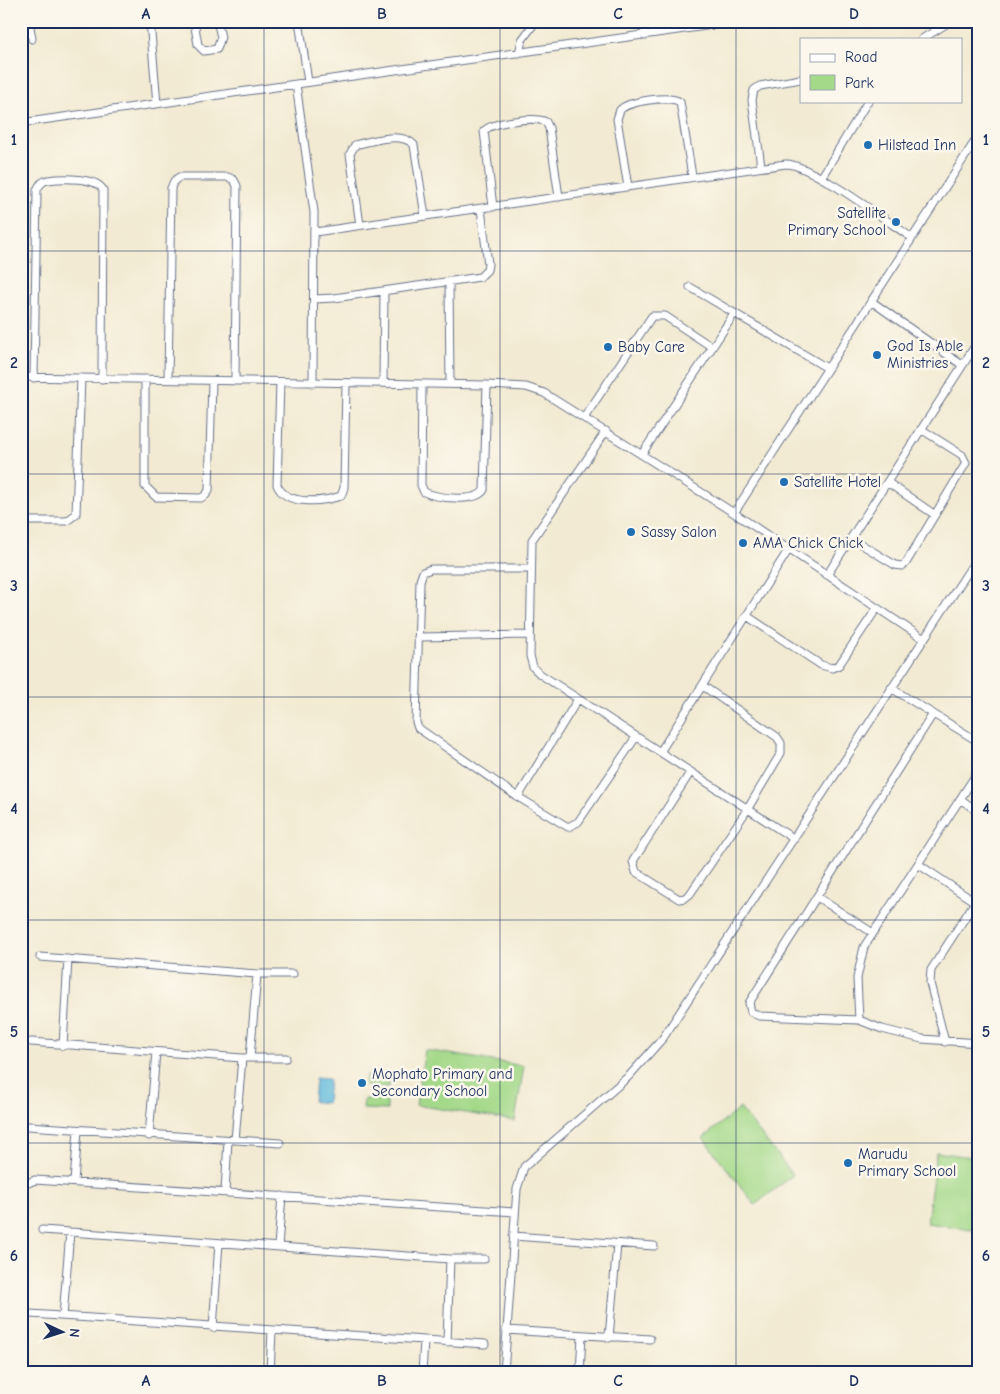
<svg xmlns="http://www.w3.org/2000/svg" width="1000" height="1394" font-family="'Comic Neue',sans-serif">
  <rect width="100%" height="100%" fill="#fbf7ec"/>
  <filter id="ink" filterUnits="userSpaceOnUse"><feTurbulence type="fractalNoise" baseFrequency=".02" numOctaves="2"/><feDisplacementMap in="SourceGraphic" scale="10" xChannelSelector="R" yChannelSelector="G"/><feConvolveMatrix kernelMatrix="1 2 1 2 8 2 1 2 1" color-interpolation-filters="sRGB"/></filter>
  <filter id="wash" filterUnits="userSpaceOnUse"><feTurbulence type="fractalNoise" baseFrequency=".0096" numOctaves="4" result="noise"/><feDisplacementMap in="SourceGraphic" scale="20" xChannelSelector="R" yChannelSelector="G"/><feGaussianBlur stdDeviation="1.12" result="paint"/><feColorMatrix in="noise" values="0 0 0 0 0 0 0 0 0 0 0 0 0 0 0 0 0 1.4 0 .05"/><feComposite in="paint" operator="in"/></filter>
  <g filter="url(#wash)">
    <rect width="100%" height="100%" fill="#f2ead2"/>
    <path fill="#a4d98a" stroke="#608474" d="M425,1050L524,1066L515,1121L416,1105Z
      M366,1076L389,1077V1087L365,1086Z
      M364,1099L387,1100V1110L363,1109Z
      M740,1108L793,1175L755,1205L703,1138Z
      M936,1152L979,1158V1230L927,1223Z"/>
    <path fill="#5fbadc" stroke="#3d749d" d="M315,1078L329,1079L327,1103L313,1102Z"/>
  </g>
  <g filter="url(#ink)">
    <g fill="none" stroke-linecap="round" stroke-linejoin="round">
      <defs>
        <path id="minor" d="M29,21L32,39
          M150,21L157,104
          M194,21L198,45L204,51L217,49L221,37L217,21
          M299,21L308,82
          M643,21L645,36
          M922,39L951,21
          M519,53L522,40L536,21
          M296,84L314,212L313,383
          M21,123L741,21
          M761,166L752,100L754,90L760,86L801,79
          M821,178L868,101
          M628,187L617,119L620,110C628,101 670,95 680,102L692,176
          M493,207L484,131C492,122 536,116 546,122L549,128L559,197
          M360,225L350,154L355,145C371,141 402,131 414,145L425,216
          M315,232L786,164C811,164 888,222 912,238
          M449,283L450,384
          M690,287L827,368
          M314,299L334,298L480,277L487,270L488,264L481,209
          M871,301L962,365
          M21,377L487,385L526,387L544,393L734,513L924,639
          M34,378L37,190C39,185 42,181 48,180C62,178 97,177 103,190L102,379
          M145,379V486L156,497L201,498L206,495L209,490L212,381
          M168,380L171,188L174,181L179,177H228L234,180L237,186L235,381
          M280,382L277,485C286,506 322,502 341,496L344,488L346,383
          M383,383L384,291
          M422,384L421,485L424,492C437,498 476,503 484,490L487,385
          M584,418L652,316H665L712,347
          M606,431L532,540L530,656L533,667L540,674L794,839
          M642,454L734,314
          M887,482L935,515
          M734,513L979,135
          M21,521H67L76,514L81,378
          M851,538L895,565L902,566L906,563L966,463L962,455L921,429
          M530,569H431L423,572L420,581L416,722L418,728L518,797L568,827L578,822L636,737
          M827,575L979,340
          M747,616L821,665L832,668L839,665L877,608
          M418,637L529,635
          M891,688L979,742
          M660,752L789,549
          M979,770L864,947L857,978L859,1020L882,1029L922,1039L979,1043
          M690,773L633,861L636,872L679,899L685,898L690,894L747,810L781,753V743L777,737L703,686
          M518,797L578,699
          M960,799L979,812
          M918,864L978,904
          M817,897L873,933
          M40,957L257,974H293
          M859,1020L759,1016L751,1012L749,1003L933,714
          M31,1042L242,1058H286
          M945,1042L930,983L931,970L975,902
          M63,1046L68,959
          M250,1058L257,974
          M28,1126L280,1143
          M149,1136L156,1052
          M235,1140L242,1058
          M74,1182L78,1130
          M21,1186L35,1180L515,1212
          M225,1192L228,1140
          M42,1230L450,1259H484
          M513,1236L654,1246
          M278,1246L282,1196
          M30,1314L485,1344
          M63,1316L70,1232
          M213,1328L219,1243
          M506,1330L650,1339
          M609,1338L617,1244
          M447,1342L450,1259
          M270,1373L272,1331
          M422,1373L424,1341
          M504,1373L517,1189L524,1167L629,1076L663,1038L979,555
          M580,1373L582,1336"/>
      </defs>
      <use href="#minor" stroke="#667087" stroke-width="9"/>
      <use href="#minor" stroke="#fff" stroke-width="7"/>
    </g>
  </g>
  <path fill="none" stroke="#1b2f5e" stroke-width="1" stroke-opacity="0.55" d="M264,21V1373M500,21V1373M736,21V1373M21,251H979M21,474H979M21,697H979M21,920H979M21,1143H979"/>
  <g fill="#1f6fb2" stroke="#fbf7ec" stroke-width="2">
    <circle cx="868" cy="145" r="5"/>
    <circle cx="896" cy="222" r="5"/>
    <circle cx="608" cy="347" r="5"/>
    <circle cx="877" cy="355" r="5"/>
    <circle cx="784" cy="482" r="5"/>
    <circle cx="631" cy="532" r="5"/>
    <circle cx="743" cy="543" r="5"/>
    <circle cx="362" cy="1083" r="5"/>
    <circle cx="848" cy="1163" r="5"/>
  </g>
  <g text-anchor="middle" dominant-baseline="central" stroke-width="5" stroke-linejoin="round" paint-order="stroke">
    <g font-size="15" fill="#1b2f5e" stroke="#fbf7ec" text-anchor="start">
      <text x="878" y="145">Hilstead Inn</text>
      <text x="886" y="213" text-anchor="end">Satellite<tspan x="886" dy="17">Primary School</tspan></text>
      <text x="887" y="346">God Is Able<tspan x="887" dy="17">Ministries</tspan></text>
      <text x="618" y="347">Baby Care</text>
      <text x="794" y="482">Satellite Hotel</text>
      <text x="641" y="532">Sassy Salon</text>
      <text x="753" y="543">AMA Chick Chick</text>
      <text x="372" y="1074">Mophato Primary and<tspan x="372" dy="17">Secondary School</tspan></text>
      <text x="858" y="1154">Marudu<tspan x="858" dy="17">Primary School</tspan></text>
    </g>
  </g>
  <rect width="1000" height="1394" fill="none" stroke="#fbf7ec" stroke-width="55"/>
  <rect x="800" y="38" width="162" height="65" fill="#fbf7ec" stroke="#a1a7b3"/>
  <rect x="810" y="54" width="25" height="8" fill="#ffffff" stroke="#a1a7b3"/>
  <text x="845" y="62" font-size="15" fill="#1b2f5e">Road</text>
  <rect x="810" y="75" width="25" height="15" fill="#a4d98a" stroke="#a1a7b3"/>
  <text x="845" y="88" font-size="15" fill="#1b2f5e">Park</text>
  <g transform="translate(62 1332) rotate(94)" stroke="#fbf7ec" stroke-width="4" paint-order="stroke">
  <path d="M0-4L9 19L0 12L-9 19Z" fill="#1b2f5e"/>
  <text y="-8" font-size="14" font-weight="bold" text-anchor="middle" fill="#1b2f5e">N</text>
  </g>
  <rect x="28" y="28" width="944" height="1338" fill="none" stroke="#1b2f5e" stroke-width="2"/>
  <g font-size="16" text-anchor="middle" font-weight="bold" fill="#1b2f5e">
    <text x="146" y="19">A</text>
    <text x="382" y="19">B</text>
    <text x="618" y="19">C</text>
    <text x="854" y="19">D</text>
    <text x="14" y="145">1</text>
    <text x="986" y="145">1</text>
    <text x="14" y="368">2</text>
    <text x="986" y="368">2</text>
    <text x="14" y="591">3</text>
    <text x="986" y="591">3</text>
    <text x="14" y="814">4</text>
    <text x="986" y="814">4</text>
    <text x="14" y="1037">5</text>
    <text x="986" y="1037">5</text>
    <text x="14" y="1261">6</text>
    <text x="986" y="1261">6</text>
    <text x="146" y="1386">A</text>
    <text x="382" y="1386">B</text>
    <text x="618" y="1386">C</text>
    <text x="854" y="1386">D</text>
  </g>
</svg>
